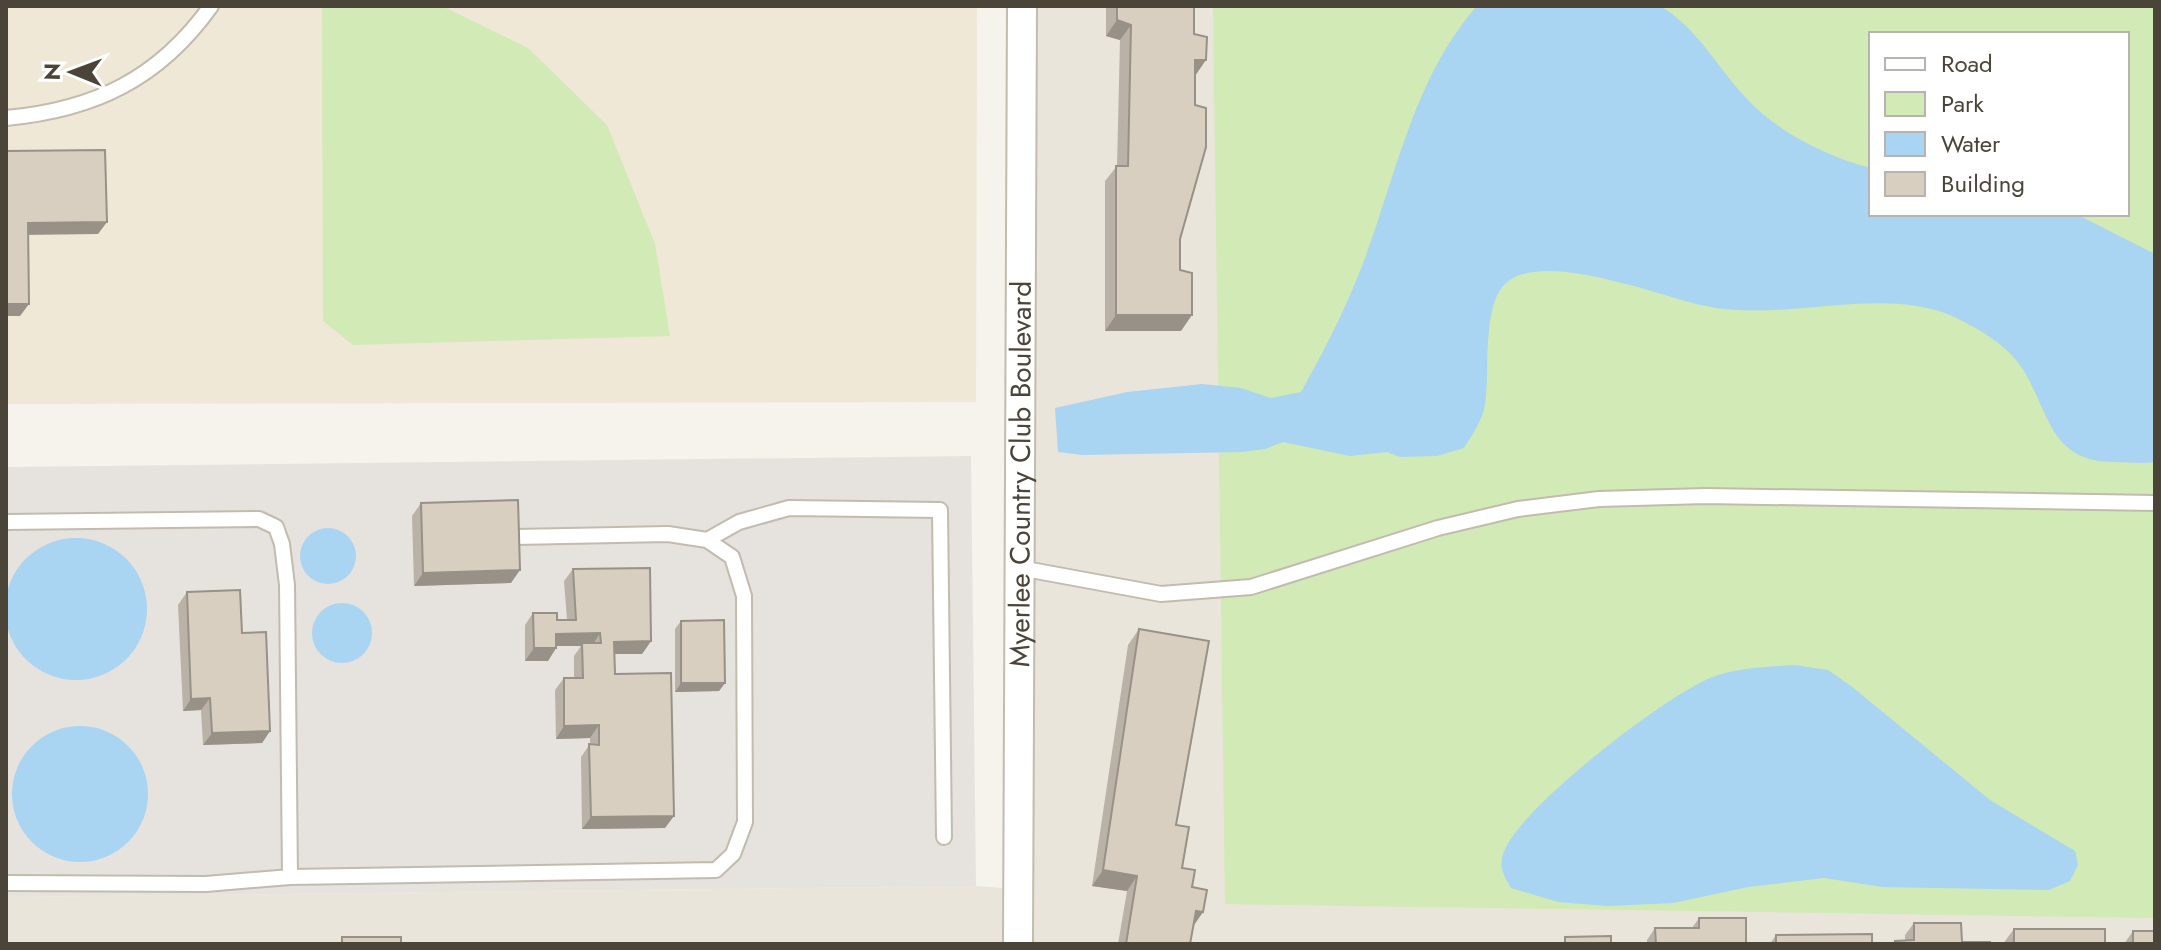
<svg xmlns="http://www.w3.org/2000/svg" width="2161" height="950" font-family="Jost,sans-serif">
  <rect width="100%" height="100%" fill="#f6f3ec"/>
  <path fill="#eae5da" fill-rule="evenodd" d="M1022,6H2155V944H6V897L976,886L1018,889ZM1871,34H2127V214H1871Z"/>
  <path fill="#e6e2dd" d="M971,456L976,886L6,897V467Z"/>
  <path fill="#efe8d6" d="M6,6H977L976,402L6,404Z"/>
  <path fill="#d2eab5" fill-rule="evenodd" d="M322,6H442L528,48L607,125L655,244L670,336L353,345L323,321Z
    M1213,6H2155V918L1225,904ZM1871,34H2127V214H1871Z"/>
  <path fill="#a9d4f2" d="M1477,6H1660C1698,28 1718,69 1748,100C1779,133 1828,157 1871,168V214H2076L2155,254V462C2142,464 2127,462 2113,462C2051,461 2050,415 2024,371C2009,346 1978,328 1952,316C1880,285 1784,323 1706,306C1661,297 1537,246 1503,286C1482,311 1490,373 1485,405C1482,421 1472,435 1464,448L1437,456L1400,457L1387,452L1350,456L1283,442L1265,449L1242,452L1082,455L1058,452L1055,408L1127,392L1202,384L1241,388L1271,398L1301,392C1324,351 1345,310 1362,266C1396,178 1413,78 1477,6Z
    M300 556a28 28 0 1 1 56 0a28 28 0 1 1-56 0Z
    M5 609a71 71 0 1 1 142 0a71 71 0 1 1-142 0Z
    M312 633a30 30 0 1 1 60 0a30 30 0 1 1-60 0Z
    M1795,665L1828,670L1851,686L1990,800L2075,851L2078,865L2070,881L2049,890L1883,887L1824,878L1748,887L1673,903L1608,906L1558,902L1511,888C1504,877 1499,867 1503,854C1517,809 1666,696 1710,678C1737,667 1767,667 1795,665Z
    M12 794a68 68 0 1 1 136 0a68 68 0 1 1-136 0Z"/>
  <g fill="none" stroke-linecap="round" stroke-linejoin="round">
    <defs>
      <path id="service" d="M6,118C94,110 159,79 211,6
        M6,522L259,519L276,527L282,544L287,585L290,877L206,884L6,883
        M707,540L739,522L789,508L940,510L944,837
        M1020,568L1161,594L1251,587L1438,528L1518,509L1599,499L1706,496L2155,503
        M290,877L716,870L733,854L745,822L744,596L732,557L707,540L668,534L515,537"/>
      <g id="minor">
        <path id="s1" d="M1018,944L1022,6"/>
      </g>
    </defs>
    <use href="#service" stroke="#c2bbae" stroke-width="18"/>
    <use href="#minor" stroke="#c2bbae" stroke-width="32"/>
    <use href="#service" stroke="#fff" stroke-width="14"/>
    <use href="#minor" stroke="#fff" stroke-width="28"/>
  </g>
  <path fill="#bab2a6" d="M1106,6H1194L1195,76L1180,239L1181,331H1105V181L1117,166L1120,40L1106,36Z
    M421,503L511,583L414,586L412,516Z
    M573,569L651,641L642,654H614L615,674L665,828L582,829L581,757L590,744V738L556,739L555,690L564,678H574V656L581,646H556V648L548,661H525V625L533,613L557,620H567L564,581Z
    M187,592L242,633L270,731L262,743L203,745L201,710L183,711L178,605Z
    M681,621L725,683L719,691L675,692V629Z
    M1139,629L1176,825L1182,868L1203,912L1193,926L1190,944H1192H1118L1127,891L1092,886L1128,645Z
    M1699,918L1746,944H1647V940L1655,928H1692Z
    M1914,923L1962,942L1990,944H1892L1895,941L1905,940V935Z
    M2014,929L2105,944H2005V941Z
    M2133,931L2155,944H2124Z
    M1776,935L1872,944H1770Z"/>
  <path fill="#979187" d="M1117,20L1131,25L1120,40L1106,36Z
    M1195,60H1206L1195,76Z
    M107,222L98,234L19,235L28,223Z
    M6,304H29L20,316H6Z
    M1116,315H1192L1181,331H1105Z
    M520,570L511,583L414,586L423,573Z
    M600,633L592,646L582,643L581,646H548L556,634Z
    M651,641L642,654H605L614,642Z
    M534,648H556L548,661H525Z
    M681,683H725L719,691L675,692Z
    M210,698L201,710L183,711L191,699Z
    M599,725L590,738L556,739L564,726Z
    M270,731L262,743L203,745L212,733Z
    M674,816L665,828L582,829L591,817Z
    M1103,870L1137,876L1127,891L1092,886Z
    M1196,911L1203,912L1192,928Z"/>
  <path fill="#d8cfc1" stroke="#979187" stroke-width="2" d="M1117,6H1194V34L1207,37L1206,60H1195V105L1206,108V147L1180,239V270L1192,273V315H1116V166H1128L1131,25L1117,20Z
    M105,150L107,222L28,223L29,304H6V151Z
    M518,500L520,570L423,573L421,503Z
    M650,568L651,641L614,642L615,674L671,673L674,816L591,817L589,744L599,745V725L564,726V678H583L582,643H601L600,633L556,634V648H534L533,613H557V620H576L573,569Z
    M240,590L242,633L266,632L270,731L212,733L210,698L191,699L187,592Z
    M724,620L725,683H681V621Z
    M1139,629L1209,641L1176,825L1189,827L1182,868L1195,870L1192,887L1207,890L1203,912L1196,911L1190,944H1192H1126L1137,876L1103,870Z
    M1699,918H1746V944H1656L1655,928H1699Z
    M1914,923H1961L1962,942H1990V944H1895V941L1914,940Z
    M2014,929H2105V944H2014Z
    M2133,931H2155V944H2133Z
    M1872,934V944H1776V935Z
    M1611,936V944H1565V937Z
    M342,937H401V944H342Z"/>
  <g text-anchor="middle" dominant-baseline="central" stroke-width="8" stroke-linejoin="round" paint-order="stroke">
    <g font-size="28" fill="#4b4439" stroke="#fff">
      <text stroke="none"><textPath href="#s1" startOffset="470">Myerlee Country Club Boulevard</textPath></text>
    </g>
  </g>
  <rect width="2161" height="950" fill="none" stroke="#4b4439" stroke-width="16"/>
  <rect x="1869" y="32" width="260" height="184" fill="#ffffff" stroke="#b7b4b0" stroke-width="2"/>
  <rect x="1885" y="58" width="40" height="12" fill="#ffffff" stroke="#b7b4b0" stroke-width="2"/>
  <text x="1941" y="72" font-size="24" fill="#4b4439">Road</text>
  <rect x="1885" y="92" width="40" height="24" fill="#d2eab5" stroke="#b7b4b0" stroke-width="2"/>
  <text x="1941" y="112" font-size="24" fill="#4b4439">Park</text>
  <rect x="1885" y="132" width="40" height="24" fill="#a9d4f2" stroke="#b7b4b0" stroke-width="2"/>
  <text x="1941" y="152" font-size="24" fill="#4b4439">Water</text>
  <rect x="1885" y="172" width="40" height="24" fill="#d8cfc1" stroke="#b7b4b0" stroke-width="2"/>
  <text x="1941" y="192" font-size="24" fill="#4b4439">Building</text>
  <g transform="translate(72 72) rotate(271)" stroke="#ffffff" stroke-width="6" paint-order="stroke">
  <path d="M0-6L14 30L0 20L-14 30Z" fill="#4b4439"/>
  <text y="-12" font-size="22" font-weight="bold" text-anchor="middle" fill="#4b4439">N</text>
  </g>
</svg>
